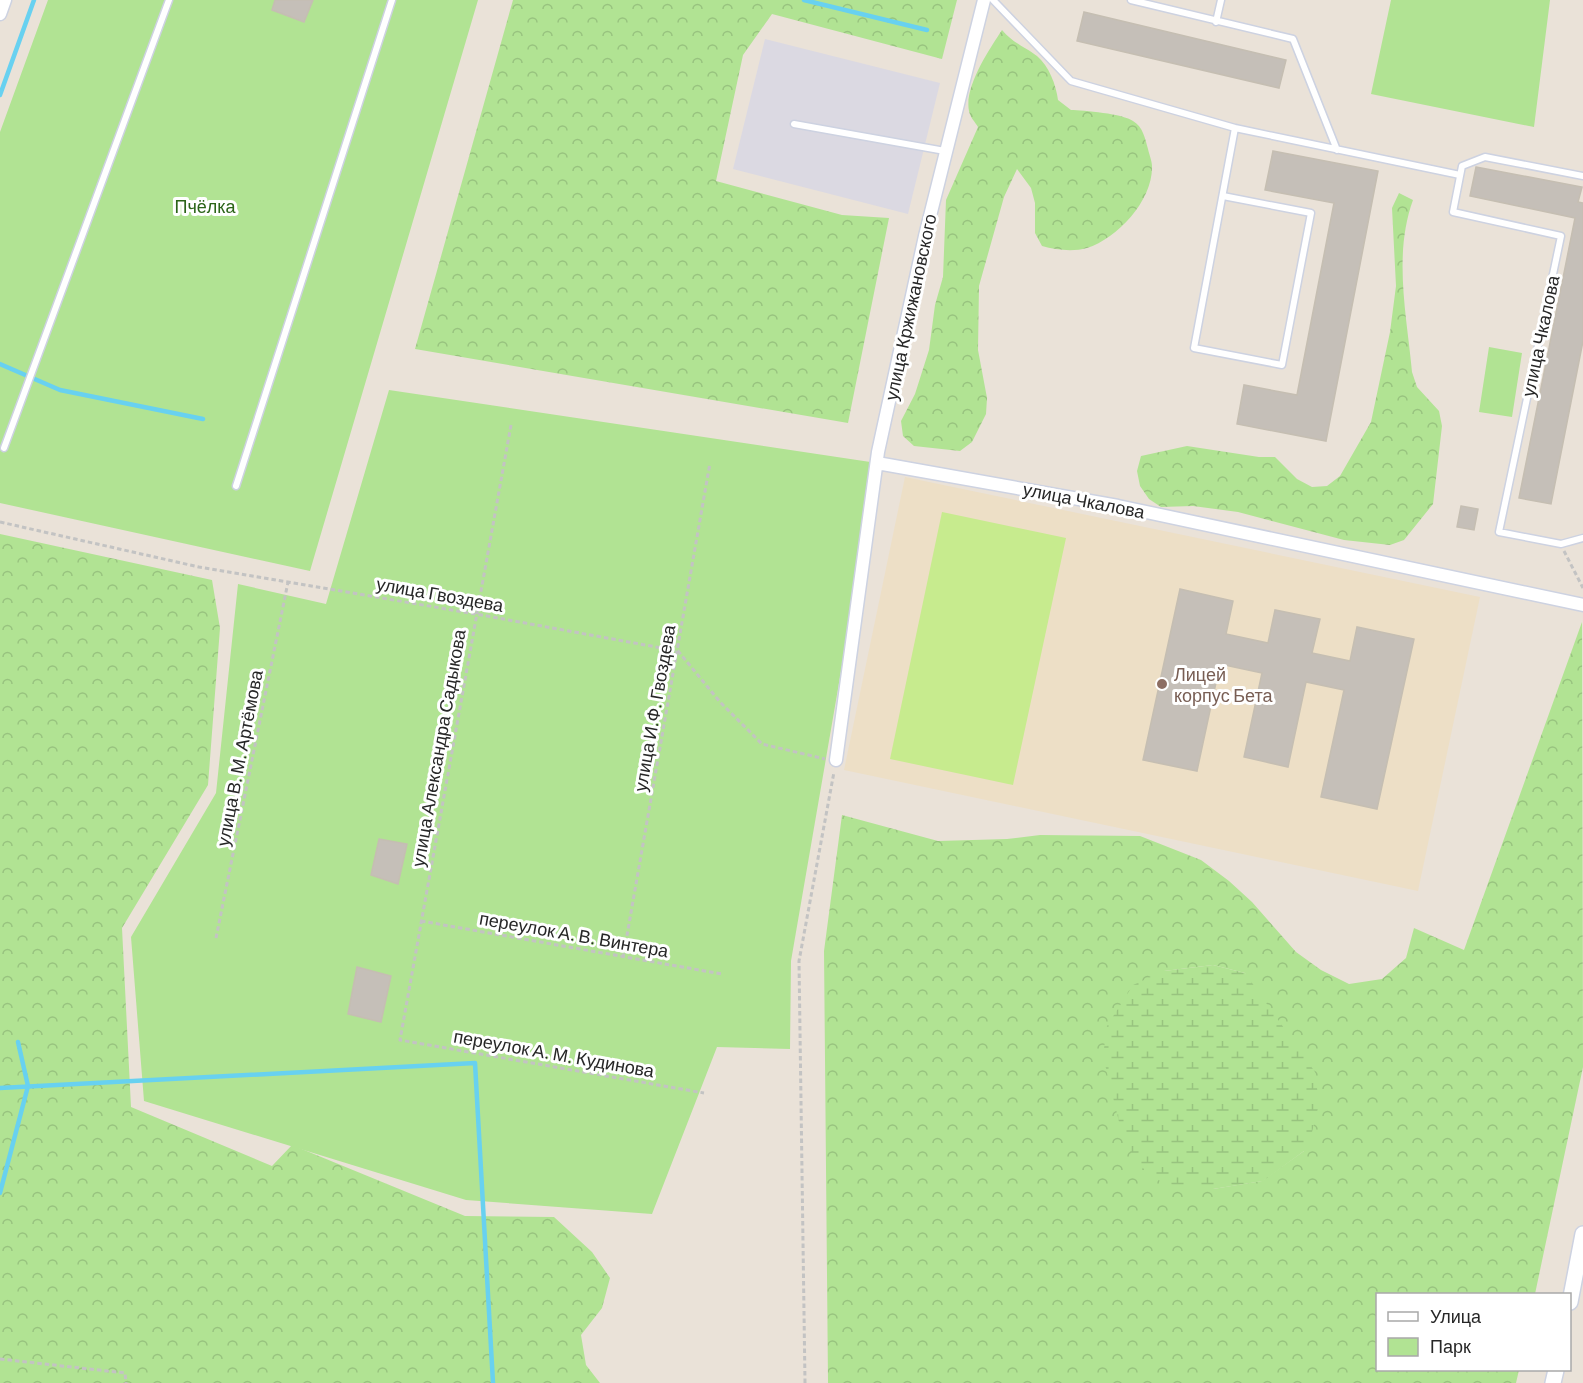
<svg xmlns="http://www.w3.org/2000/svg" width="1583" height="1383" font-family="Barlow,sans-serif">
  <defs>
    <pattern id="forest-crowns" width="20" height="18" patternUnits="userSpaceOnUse" patternTransform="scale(1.5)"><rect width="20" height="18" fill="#b1e393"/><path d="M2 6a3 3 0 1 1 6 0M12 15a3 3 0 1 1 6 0" fill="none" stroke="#98c37f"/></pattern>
    <pattern id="wetland-marsh" width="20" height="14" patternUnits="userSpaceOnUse" patternTransform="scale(1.5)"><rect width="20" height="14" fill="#b1e393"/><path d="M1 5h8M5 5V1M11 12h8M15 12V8" fill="none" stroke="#98c37f"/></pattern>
  </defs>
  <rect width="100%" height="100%" fill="#eae2d8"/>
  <path fill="#dbd9e2" d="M765,39L940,83L908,214L733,169Z"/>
  <path fill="#eddfc6" d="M905,477L1480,597L1418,891L844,770Z"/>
  <path fill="#b1e393" d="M48,0H478L310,571L0,503V132Z
    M1391,0H1550L1534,127L1371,94Z
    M1489,347L1522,353L1512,417L1479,412Z
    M389,390L877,463L791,961L790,1049L717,1047L652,1214L466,1200L144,1101L131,937L216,793L238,584L326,604Z"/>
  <path fill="url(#forest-crowns)" fill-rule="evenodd" d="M513,0H957L942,59L772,14L743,55L716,181L842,215L889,218L848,423L415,349Z
    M1002,30C1014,44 1024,46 1037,56C1049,66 1056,85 1058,100L1071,110C1083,110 1124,114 1133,121C1143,127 1145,138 1148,149C1149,154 1152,161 1152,166C1153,200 1118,238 1087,248C1073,252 1056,250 1042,246L1035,233V203L1031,188L1017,169L1004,197L979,286L978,350L987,398L986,414L972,442L960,451L914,446L903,436L901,421L915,394L929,350L935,305L943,277L946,200L978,127C975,122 970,117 969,111C964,87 989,50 1002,30Z
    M1399,193L1413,200C1393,255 1407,316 1412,372L1417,387L1439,411L1442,426L1433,504L1404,540L1390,545L1344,540L1238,512L1193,506L1161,507L1149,499L1140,486L1137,471L1141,456L1187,446L1259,457H1275L1297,479L1312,487L1327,486L1340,476L1371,422L1390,332L1396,286L1392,208Z
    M0,534L212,580L220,628L208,785L122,928L131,1107L272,1166L292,1145L465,1216L554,1217L592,1252L610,1278L602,1308L581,1335L586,1365L600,1383H0Z
    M1582,622L1583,1067L1535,1294H1378V1370H1519L1516,1383H828L824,951L842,815L938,841L1007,839L1040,835L1140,836L1201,860L1229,881L1252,902L1296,952L1321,970L1349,984L1382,979L1406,958L1414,928L1464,950ZM1213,965L1245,973L1304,1151L1262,1181L1213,1189L1164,971Z"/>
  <path fill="url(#wetland-marsh)" d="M1213,965L1245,973L1315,1072L1319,1104L1311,1136L1304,1151L1263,1181L1213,1189L1164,1184L1136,1163L1122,1134L1103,1056L1107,1026L1133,985L1164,971Z"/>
  <path fill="#c7eb8e" d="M942,512L1066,538L1013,785L890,759Z"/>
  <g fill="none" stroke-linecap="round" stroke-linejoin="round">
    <path stroke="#68d1f0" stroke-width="4.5" d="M804,0L927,30
      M0,95L34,0
      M0,364L60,390L203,419
      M0,1088L475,1063L493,1383
      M0,1193L28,1086L18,1042"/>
  </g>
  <path fill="#c5bfb8" stroke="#c5beb2" stroke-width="1.5" d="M275,0H313L304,22L272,10Z
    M1084,12L1286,60L1279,88L1077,41Z
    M1273,151L1378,171L1326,441L1237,424L1244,385L1297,395L1334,203L1265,190Z
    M1476,167L1582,187L1578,202L1583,203V341L1551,504L1519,498L1575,218L1470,196Z
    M1461,506L1478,509L1474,530L1457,527Z
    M1180,589L1233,601L1226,634L1268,643L1275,610L1320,619L1312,653L1350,661L1357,627L1414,639L1377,809L1321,797L1344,690L1306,682L1288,767L1244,757L1262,673L1220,664L1197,771L1143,760Z
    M379,839L407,844L398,884L371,875Z
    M357,967L391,976L381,1022L348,1014Z"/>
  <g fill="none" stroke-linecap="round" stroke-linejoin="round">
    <defs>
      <path id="service" d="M993,0L1071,81L1235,128L1460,175
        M1131,0L1293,39L1337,150
        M1216,22L1221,0
        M794,124L945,151
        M1583,176L1485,157L1462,166L1453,212L1561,236L1499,532L1561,544L1583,538
        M1223,196L1311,213L1282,365L1194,348L1235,128
        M4,448L169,0
        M236,486L392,0"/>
      <path id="minor" d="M0,14L5,0
        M877,463L1118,506L1583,605
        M836,760L878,452L925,236L984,0"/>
      <path id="tertiary" d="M1570,1302L1583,1234
        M1553,1383L1556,1370"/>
    </defs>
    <use href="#service" stroke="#cdd2e1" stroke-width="9"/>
    <use href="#minor" stroke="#cdd2e1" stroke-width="15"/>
    <use href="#tertiary" stroke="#cdd2e1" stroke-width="18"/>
    <path stroke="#c3c3c3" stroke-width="3" stroke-dasharray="4.5 3" stroke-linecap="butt" d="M511,425L400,1040L704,1093
      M0,522L199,567L476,614L678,651L720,702L762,744L825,759
      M1564,551L1583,588
      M421,921L722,974
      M216,938L288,582
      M623,958L710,463
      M0,1359L125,1373L126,1383
      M805,1383L799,961L834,772"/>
    <use href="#service" stroke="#fff" stroke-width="6"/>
    <use href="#minor" stroke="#fff" stroke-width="12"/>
    <use href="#tertiary" stroke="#fff" stroke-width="15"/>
  </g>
  <circle fill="#8d6e63" stroke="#fff" stroke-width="2" cx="1162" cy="684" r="6"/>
  <g text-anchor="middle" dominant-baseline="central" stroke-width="6" stroke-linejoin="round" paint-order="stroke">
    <g font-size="18" fill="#2b6418" stroke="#fff">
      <text x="205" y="206">Пчёлка</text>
    </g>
    <g font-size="18" fill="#272727" stroke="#fff">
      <text transform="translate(910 307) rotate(-78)">улица Кржижановского</text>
      <text transform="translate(1540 336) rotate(-78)">улица Чкалова</text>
      <text transform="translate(1084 500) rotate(11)">улица Чкалова</text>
      <text transform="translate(440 594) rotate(10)">улица Гвоздева</text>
      <text transform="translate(654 708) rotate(-80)">улица И.Ф. Гвоздева</text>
      <text transform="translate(438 748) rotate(-80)">улица Александра Садыкова</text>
      <text transform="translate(239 758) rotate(-79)">улица В. М. Артёмова</text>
      <text transform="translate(574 934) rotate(10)">переулок А. В. Винтера</text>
      <text transform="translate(554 1053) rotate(10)">переулок А. М. Кудинова</text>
    </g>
    <g font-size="18" fill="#785e54" stroke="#fff" text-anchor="start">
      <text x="1174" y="674">Лицей<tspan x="1174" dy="21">корпус Бета</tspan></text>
    </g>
  </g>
  <rect x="1376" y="1293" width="195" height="78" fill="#ffffff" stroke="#a9a9a9" stroke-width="1.5"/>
  <rect x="1388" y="1312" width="30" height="9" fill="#ffffff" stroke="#a9a9a9" stroke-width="1.5"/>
  <text x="1430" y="1323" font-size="18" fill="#272727">Улица</text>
  <rect x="1388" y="1338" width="30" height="18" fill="#b1e393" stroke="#a9a9a9" stroke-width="1.5"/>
  <text x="1430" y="1353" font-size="18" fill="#272727">Парк</text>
</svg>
